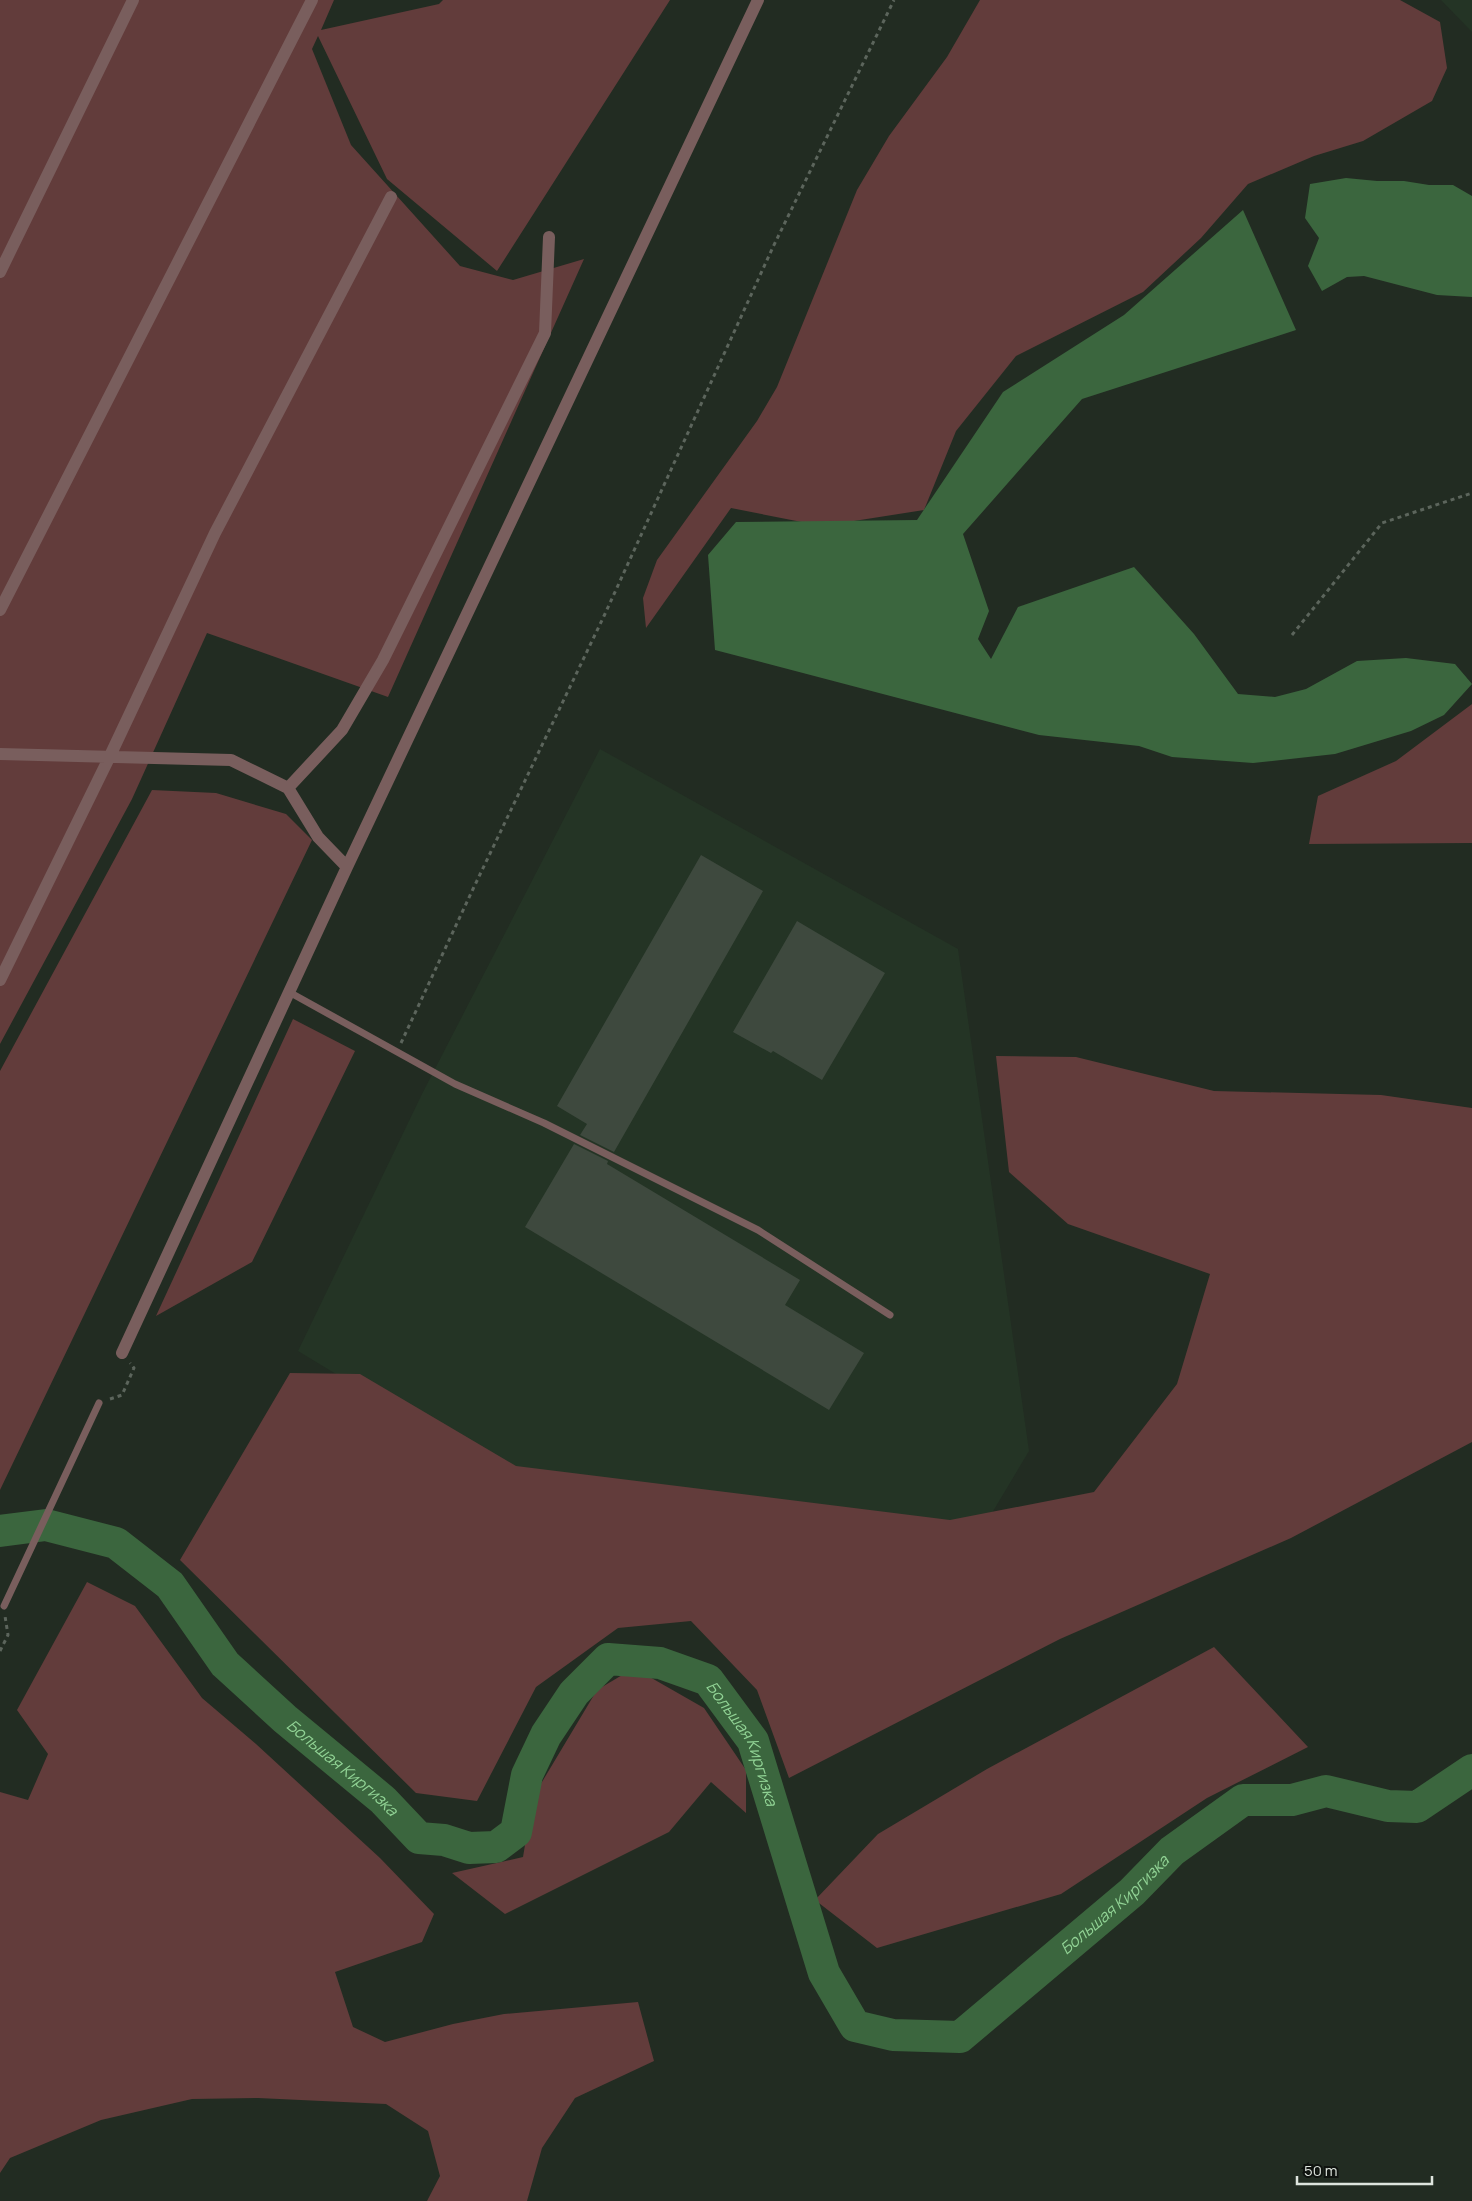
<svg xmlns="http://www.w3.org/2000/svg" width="1472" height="2201" font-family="Manrope,sans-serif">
  <rect width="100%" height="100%" fill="#222c22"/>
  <path fill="#243425" d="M1441,0H1472V32Z
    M600,749L958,949L1029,1451L946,1590L501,1474L298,1351L422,1094Z"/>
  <path fill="#623c3b" d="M0,0H334L321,30L439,4L443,0H670L497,271L387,179L318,36L312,49L351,145L460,266L513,280L584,259L388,697L207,633L132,799L0,1044Z
    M980,0H1400L1440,22L1447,68L1432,101L1363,141L1314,156L1248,184L1201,238L1143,292L1016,356L956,431L924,510L822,526L731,508L646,628L643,598L657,560L757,421L777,387L857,190L889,136L947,57Z
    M1472,704V843L1309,844L1318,796L1396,761Z
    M152,790L216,793L286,814L312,840L0,1490V1071Z
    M293,1019L355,1051L252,1262L156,1316Z
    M996,1056L1076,1057L1214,1091L1381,1095L1472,1108V1442L1291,1538L1060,1639L789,1778L757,1690L691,1621L618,1628L536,1687L477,1801L416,1793L180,1560L290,1373L360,1374L516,1466L950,1520L1094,1492L1177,1384L1210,1274L1068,1224L1009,1172Z
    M87,1582L135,1606L202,1698L256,1744L380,1858L434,1914L422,1942L335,1972L353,2027L385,2042L453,2024L504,2014L638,2002L654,2061L575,2098L542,2148L527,2201H427L440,2176L428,2131L386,2104L258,2098L192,2099L101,2120L10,2158L0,2173V1792L28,1800L48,1754L17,1710Z
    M1214,1647L1308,1747L1207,1798L1061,1894L877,1948L815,1900L878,1834L987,1769Z
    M634,1668L704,1708L746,1770V1813L711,1782L669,1832L505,1914L452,1873L523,1857L533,1797L597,1690Z"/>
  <path fill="#3b663e" d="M1346,178L1377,181H1404L1429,185H1453L1472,196V297L1437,295L1364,276L1347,277L1322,291L1308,266L1319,238L1305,218L1310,184Z
    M1243,210L1296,330L1082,399L963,534L989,611L978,639L991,659L1018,607L1134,567L1194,634L1238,694L1275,697L1306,689L1357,661L1406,658L1455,664L1472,684L1444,715L1411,731L1335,754L1253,763L1172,757L1139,746L1039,735L715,650L708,555L736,522L917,520L1003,392L1124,315Z"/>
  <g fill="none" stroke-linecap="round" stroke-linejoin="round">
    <path stroke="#3b663e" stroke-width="32" id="s1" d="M0,1531L46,1525L116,1543L170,1585L225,1664L285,1719L383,1800L419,1838L444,1840L469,1848L496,1847L516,1832L527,1775L546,1735L574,1693L608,1659L660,1663L708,1680L753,1741L824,1973L855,2026L893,2035L960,2037L1132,1892L1172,1851L1243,1800H1292L1326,1791L1388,1806L1417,1807L1472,1770"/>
  </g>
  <path fill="#3e493e" d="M701,855L763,891L614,1152L580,1135L587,1124L557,1106Z
    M797,921L885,973L822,1080L773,1051L771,1053L733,1032Z
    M574,1144L608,1161L607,1164L800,1280L785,1305L864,1353L829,1410L525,1227Z"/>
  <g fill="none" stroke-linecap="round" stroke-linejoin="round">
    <path stroke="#5c655c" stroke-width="3" stroke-dasharray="4 4" stroke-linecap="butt" d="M1292,635L1382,523L1472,493
      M401,1043L473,889L604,616L773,247L894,0
      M110,1399L122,1395L134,1368L130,1363
      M0,1651L8,1635L5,1616"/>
    <path stroke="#795e5d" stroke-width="7" d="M289,992L455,1084L544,1123L758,1230L890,1315
      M4,1606L99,1403"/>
    <path stroke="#795e5d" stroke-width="12" d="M0,272L133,0
      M0,610L312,0
      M0,754L231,760L288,788L318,837L347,867
      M288,788L342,730L383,660L545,333L549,237
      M0,980L109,758L215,533L391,197
      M122,1353L347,867L758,0"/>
  </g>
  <g text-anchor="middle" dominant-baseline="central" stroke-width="4" stroke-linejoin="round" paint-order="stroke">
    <g font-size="16" font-style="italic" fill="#91d395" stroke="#0f130f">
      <text stroke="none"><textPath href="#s1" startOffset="1025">Большая Киргизка</textPath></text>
      <text stroke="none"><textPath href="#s1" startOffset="440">Большая Киргизка</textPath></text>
      <text stroke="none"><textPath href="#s1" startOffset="1641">Большая Киргизка</textPath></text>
    </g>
  </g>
  <path d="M1297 2176v8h135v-8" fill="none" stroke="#dee5de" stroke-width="2.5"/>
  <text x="1304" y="2176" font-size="15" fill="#dee5de" stroke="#0f130f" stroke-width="4" paint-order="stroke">50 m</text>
</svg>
